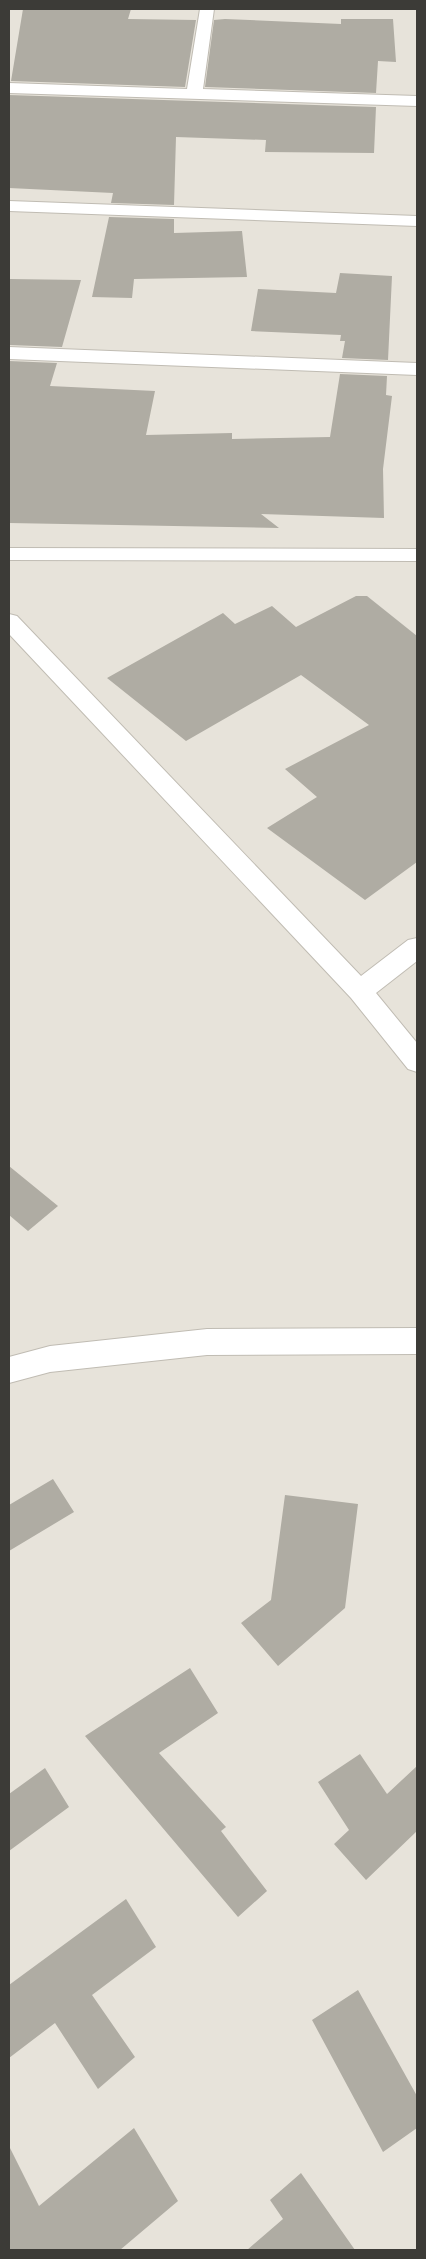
<svg xmlns="http://www.w3.org/2000/svg" width="426" height="2259" font-family="Poppins,sans-serif">
  <rect width="100%" height="100%" fill="#e7e3da"/>
  <path fill="#afaca3" d="M23,9H131L128,19L196,20L185,87L11,81Z
    M225,19L341,24V19H393L396,62L378,61L376,93L205,87L214,20Z
    M9,95L376,107L374,153L265,152L266,140L176,137L174,205L111,203L113,193L9,188Z
    M109,217L174,219V233L242,231L247,277L134,279L132,298L92,297Z
    M340,273L392,276L388,360L342,358L345,341H340L341,335L251,331L258,289L336,293Z
    M9,279L81,280L62,347L9,345Z
    M9,361L57,363L50,386L155,391L146,435L232,433V439L330,437L340,374L387,376L386,395L392,396L383,469L384,518L261,514L279,528L9,523Z
    M356,596H367L417,636V862L365,900L267,828L317,797L285,769L369,725L301,675L186,741L107,678L223,613L235,624L272,606L296,627Z
    M9,1166L58,1206L28,1231L9,1215Z
    M53,1479L74,1512L9,1551V1505Z
    M285,1495L358,1504L345,1608L278,1666L241,1623L271,1600Z
    M190,1668L218,1713L159,1753L226,1827L221,1831L267,1891L238,1917L85,1736Z
    M360,1754L387,1794L417,1766V1831L366,1880L334,1844L349,1830L318,1782Z
    M45,1768L69,1807L9,1851V1794Z
    M126,1899L156,1947L92,1995L135,2057L98,2089L55,2023L9,2058V1985Z
    M358,1990L417,2096V2128L383,2152L312,2020Z
    M134,2128L178,2201L120,2250H9V2146L39,2206Z
    M301,2173L355,2250H247L283,2219L270,2200Z"/>
  <g fill="none" stroke-linecap="round" stroke-linejoin="round">
    <defs>
      <path id="minor" d="M200,9H214L203,89L417,96V106L9,93V83L187,89Z
        M9,201L417,216V226L9,211Z
        M9,347L417,363V375L9,359Z
        M9,548L417,549V561L9,560Z
        M9,614L17,616L361,976L408,940L417,938V961L376,993L417,1043V1072L408,1069L351,998L9,634Z"/>
      <path id="tertiary" d="M417,1328V1354L207,1355L50,1372L9,1383V1357L50,1346L207,1329Z"/>
    </defs>
    <use href="#minor" stroke="#c0bcb3" stroke-width="2"/>
    <use href="#tertiary" stroke="#c0bcb3" stroke-width="2"/>
    <use href="#minor" fill="#fff" fill-rule="evenodd"/>
    <use href="#tertiary" fill="#fff" fill-rule="evenodd"/>
  </g>
  <rect width="426" height="2259" fill="none" stroke="#3c3b37" stroke-width="20"/>
</svg>
